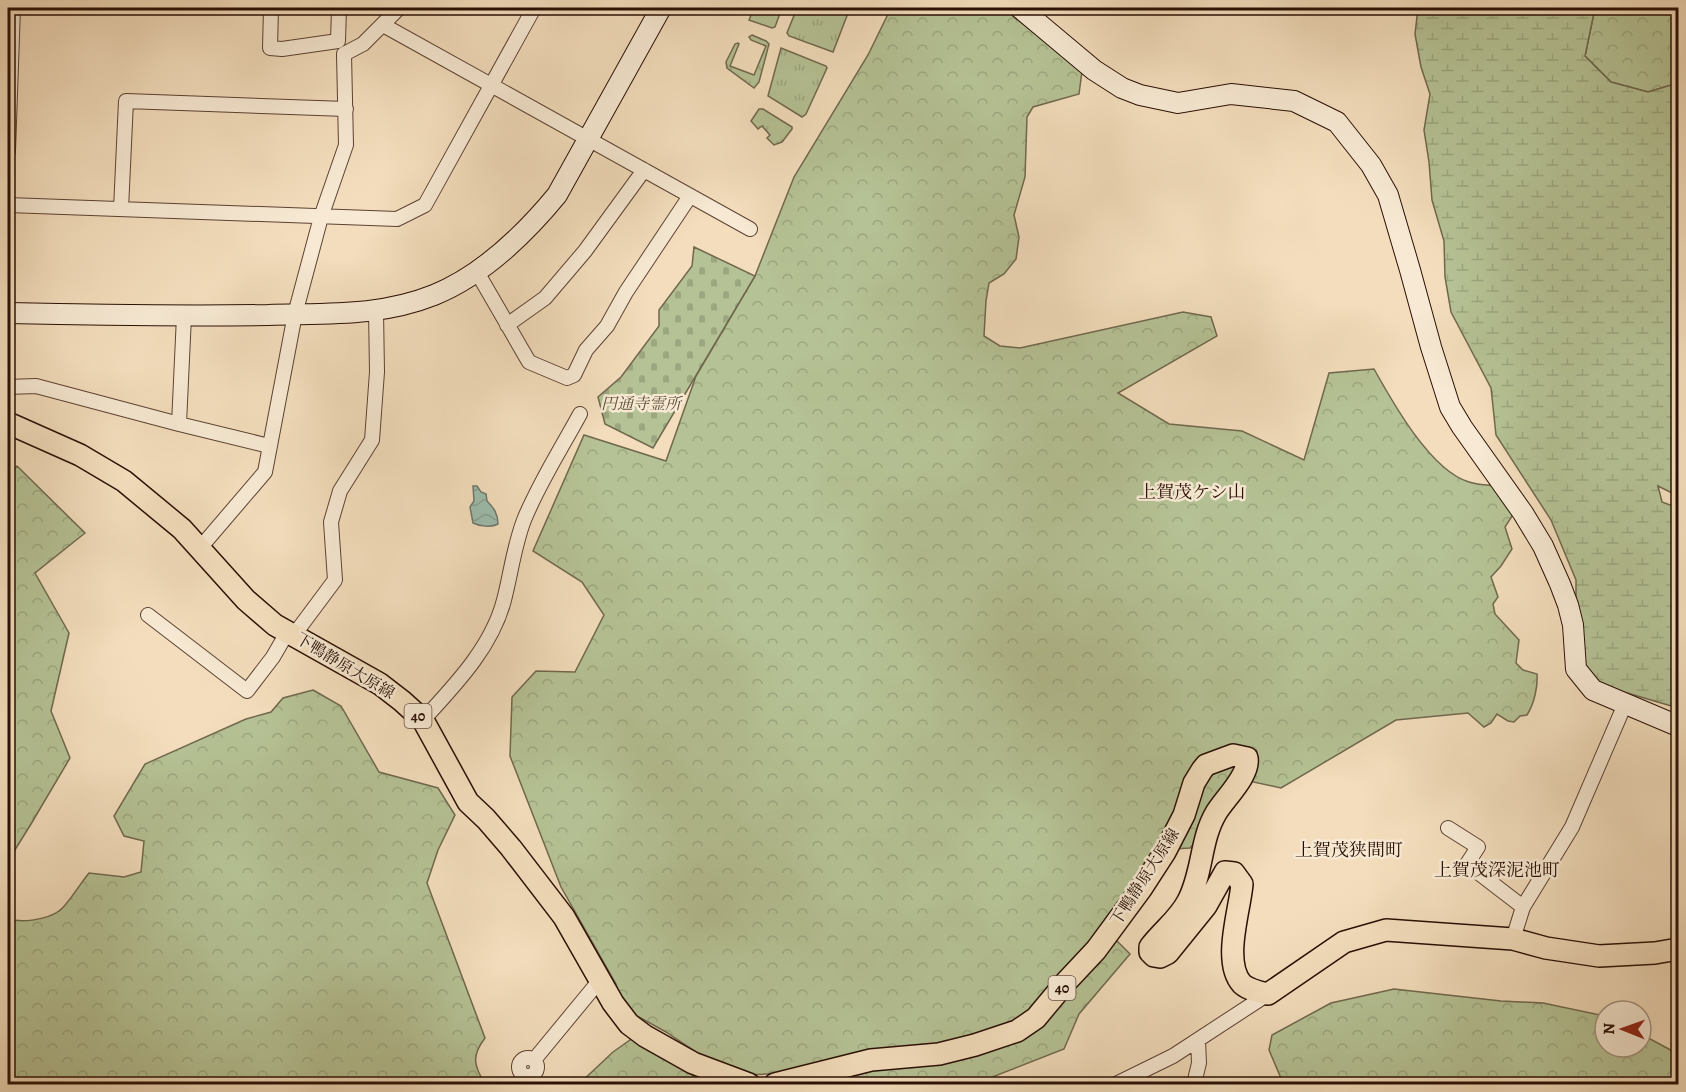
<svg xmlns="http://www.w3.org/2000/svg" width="1686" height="1092" font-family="Alegreya,'Noto Serif JP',serif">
  <defs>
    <pattern id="grass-tufts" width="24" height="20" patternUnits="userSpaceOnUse" patternTransform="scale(1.5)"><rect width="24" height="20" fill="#b5c295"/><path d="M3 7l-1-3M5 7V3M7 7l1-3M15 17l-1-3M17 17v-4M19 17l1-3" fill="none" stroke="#9ca67f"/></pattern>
    <pattern id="forest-crowns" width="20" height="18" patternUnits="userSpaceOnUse" patternTransform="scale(1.5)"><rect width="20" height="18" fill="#b5c295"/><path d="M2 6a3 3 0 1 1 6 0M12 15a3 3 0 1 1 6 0" fill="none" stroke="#9ca67f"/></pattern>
    <pattern id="wetland-marsh" width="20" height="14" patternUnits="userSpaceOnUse" patternTransform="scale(1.5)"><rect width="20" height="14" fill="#b5c295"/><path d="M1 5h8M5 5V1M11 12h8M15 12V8" fill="none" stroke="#9ca67f"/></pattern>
    <pattern id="cemetery-stones" width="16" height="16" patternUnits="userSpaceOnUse" patternTransform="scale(1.5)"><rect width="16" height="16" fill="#b5c295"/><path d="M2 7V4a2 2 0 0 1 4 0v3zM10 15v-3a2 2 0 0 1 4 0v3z" fill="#9ca67f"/></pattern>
    <pattern id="water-waves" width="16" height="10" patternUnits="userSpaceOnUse" patternTransform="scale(1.5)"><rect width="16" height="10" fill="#9cbcad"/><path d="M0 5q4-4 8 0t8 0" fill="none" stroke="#87a093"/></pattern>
  </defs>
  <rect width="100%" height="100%" fill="#f3ddbc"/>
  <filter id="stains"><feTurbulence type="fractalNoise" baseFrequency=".00333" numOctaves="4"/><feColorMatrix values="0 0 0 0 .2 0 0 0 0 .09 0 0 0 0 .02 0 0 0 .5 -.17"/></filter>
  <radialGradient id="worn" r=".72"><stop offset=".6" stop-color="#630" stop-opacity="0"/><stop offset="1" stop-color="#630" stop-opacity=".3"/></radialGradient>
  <path fill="url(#grass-tufts)" stroke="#70684d" stroke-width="1.5" d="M754,8H782L775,27L772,28L749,20Z
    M797,8H850L833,52L789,36L787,33Z
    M752,35L766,41L769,44L759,82L754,88L727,68L726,62L735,44L738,43L739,44L730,66L754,75L766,46L751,40L749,37Z
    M781,48L826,66L827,68L806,114L802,117L768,96Z
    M759,109H763L792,127V129L782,142L774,145L767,138L770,135L762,126L758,129L751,121Z"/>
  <path fill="url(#forest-crowns)" stroke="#70684d" stroke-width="1.5" d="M891,8H1003L1082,71L1079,94L1033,107L1027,117L1025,177L1014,215L1019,237L1016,259L1004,274L989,283L986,301L984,336L1000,346L1020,348L1183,312L1211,317L1217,336L1118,393L1169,424L1242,431L1304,460L1329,373L1374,369C1393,403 1431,471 1469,482C1478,485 1489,485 1497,486L1514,513L1505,527L1512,549L1501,566L1491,577L1498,597L1493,604L1495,614L1519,640L1516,663L1523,670L1537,674C1538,687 1534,704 1527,715L1520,716L1514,722L1508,721L1497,714L1491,723L1484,727L1468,713L1396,720L1281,788L1249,781L1190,848L1155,850L1103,927L1130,954L1079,1014L1064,1049L977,1083L803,1084L787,1073L747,1075L717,1066L666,1032L621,1007L616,984L561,887L510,756L512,697L536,671L575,672L604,615L582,582L533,551L584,435L666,461L696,376L755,276L794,177L868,55Z
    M1595,8H1678V83L1648,92L1611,82L1585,56Z
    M17,466L85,533L35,573L69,633L51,711L70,758L31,824L8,861V477Z
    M313,690L341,706L379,772L438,788L455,815L438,850L427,883L485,1038C471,1056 474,1066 485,1084H8V919C22,923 46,920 59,911C67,906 82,881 89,873L124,877L141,872L144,841L124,836L114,816L145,764L246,719L271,712L283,698Z
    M1394,989L1501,1001L1543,1003L1605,1016V1047H1641V1034L1678,1054V1084H1281L1283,1083L1269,1050L1272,1035L1331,1003Z
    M637,1035L667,1045L700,1084H579L613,1052Z"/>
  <path fill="url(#wetland-marsh)" stroke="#70684d" stroke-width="1.5" d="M1418,8H1595L1585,56L1611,82L1648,92L1678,83V496L1658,486L1662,502L1678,508V708L1600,685L1589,675L1581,657L1576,610V580L1551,520L1496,435L1491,388L1451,312L1445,277L1444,241L1432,200L1429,162L1424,130L1430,94L1421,67L1415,34Z"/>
  <path fill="url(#cemetery-stones)" stroke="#70684d" stroke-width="1.5" d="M694,247L755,276L653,448L605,424L598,397L621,377L659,326V310L692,266Z"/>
  <path fill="url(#water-waves)" stroke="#6e776a" stroke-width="1.5" d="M473,486H477L481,492L486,494L487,501C494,508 498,514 498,524C491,528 479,526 473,523L470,507L474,501Z"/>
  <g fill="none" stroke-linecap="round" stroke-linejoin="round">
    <defs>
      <path id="street" d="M271,8L270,48L282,49L338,41L339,8
        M383,25L750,229
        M8,151L13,8
        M8,205L397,219L425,205L534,8
        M121,209L126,101L346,109
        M477,272L529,362L567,378L574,375L586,350L607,326L626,292L690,196
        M184,316L179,424L269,446
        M507,325L545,298L585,251L644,170
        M8,387L36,386L179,424
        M200,548L265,472L295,314L321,217L346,145L344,54L363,44L399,8
        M148,615L247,691L273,657L288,631
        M294,635L335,580L331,522L340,491L372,440L377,372L376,311
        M423,720C455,685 492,647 504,600C511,573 514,546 524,520C539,483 561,449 580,414
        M1448,828L1478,847L1467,864L1523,907
        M1513,939L1523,907L1572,827L1625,704
        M519 1067a9 9 0 1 1 18 0a9 9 0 1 1-18 0Z
        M534,1060L600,980
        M1116,1084L1173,1056L1268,994
        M1194,1084L1199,1063L1198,1040"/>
      <path id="secondary" d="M1020,8L1094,70L1122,88L1140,95L1178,103L1231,94L1294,101L1337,122L1371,165L1388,195L1410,270L1431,347L1450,407L1462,427L1523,513L1543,546L1560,584L1568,605L1573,625L1576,669L1593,690L1678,726
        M8,313C94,315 181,316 268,315C325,313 379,317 434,295C483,275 524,235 557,195L661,8"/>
      <path id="primary" d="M8,423L80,455L124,481L182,529L246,600L275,625L380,684L402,701L423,720L468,802L486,819L511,848L564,917L613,1003L629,1024L645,1036L693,1063L749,1084
        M775,1084L871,1060L939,1054L975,1045L1017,1031L1036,1018L1066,982L1096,950L1141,889L1165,852L1184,815L1194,783L1202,770L1206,765L1233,755L1247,758C1250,775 1225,798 1216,813C1200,840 1203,873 1188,901C1179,919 1162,931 1150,947V952L1154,956L1160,957L1168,953L1206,906L1225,872L1234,873L1242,884C1240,910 1222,962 1242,984C1249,990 1259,992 1268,994L1344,942L1386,930L1513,939L1546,948L1599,956L1655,953L1678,949"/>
    </defs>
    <use href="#street" stroke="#5c4233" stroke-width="16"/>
    <use href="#secondary" stroke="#2a0f05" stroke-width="22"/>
    <use href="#primary" stroke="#2a0f05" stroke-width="24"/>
    <use href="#street" stroke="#f7e9d3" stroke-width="14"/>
    <use href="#secondary" stroke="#f7e9d3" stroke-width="20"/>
    <use href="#primary" stroke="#f3ddbc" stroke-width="21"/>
  </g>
  <g text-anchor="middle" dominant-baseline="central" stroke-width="5" stroke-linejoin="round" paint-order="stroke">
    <g fill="#f7e9d3" stroke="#685043" stroke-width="1.5">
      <rect x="404.5" y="704" width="27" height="24" rx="4.5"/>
      <rect x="1048.5" y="976" width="27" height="24" rx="4.5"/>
    </g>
    <g font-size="15" font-weight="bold" fill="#2a0f05">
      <text x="418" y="716">40</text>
      <text x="1062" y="988">40</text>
    </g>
    <g font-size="16" font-style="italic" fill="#5b4e37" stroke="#f7e9d3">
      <text x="641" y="404">円通寺霊所</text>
    </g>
    <g font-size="16" fill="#2a0f05" stroke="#f7e9d3">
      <text transform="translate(345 666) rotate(31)">下鴨静原大原線</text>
      <text transform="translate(1145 877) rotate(-57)">下鴨静原大原線</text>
    </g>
    <g font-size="18" fill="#2a0f05" stroke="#f7e9d3">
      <text x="1192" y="492">上賀茂ケシ山</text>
      <text x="1349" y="850">上賀茂狭間町</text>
      <text x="1497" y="870">上賀茂深泥池町</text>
    </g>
  </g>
  <rect width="1686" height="1092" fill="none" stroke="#f3ddbc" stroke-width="30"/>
  <rect x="9" y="9" width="1668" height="1074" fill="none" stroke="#2a0f05" stroke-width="3"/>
  <rect x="15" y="15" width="1656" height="1062" fill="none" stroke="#2a0f05" stroke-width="1.5"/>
  <g transform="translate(1623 1029) rotate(271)"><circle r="28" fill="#f7e9d3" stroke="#a59281" stroke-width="1.5"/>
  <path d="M0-4.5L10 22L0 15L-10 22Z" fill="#8f2418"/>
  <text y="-9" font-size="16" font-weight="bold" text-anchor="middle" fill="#2a0f05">N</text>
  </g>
  <rect width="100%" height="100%" filter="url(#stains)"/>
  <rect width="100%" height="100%" fill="url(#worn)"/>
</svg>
